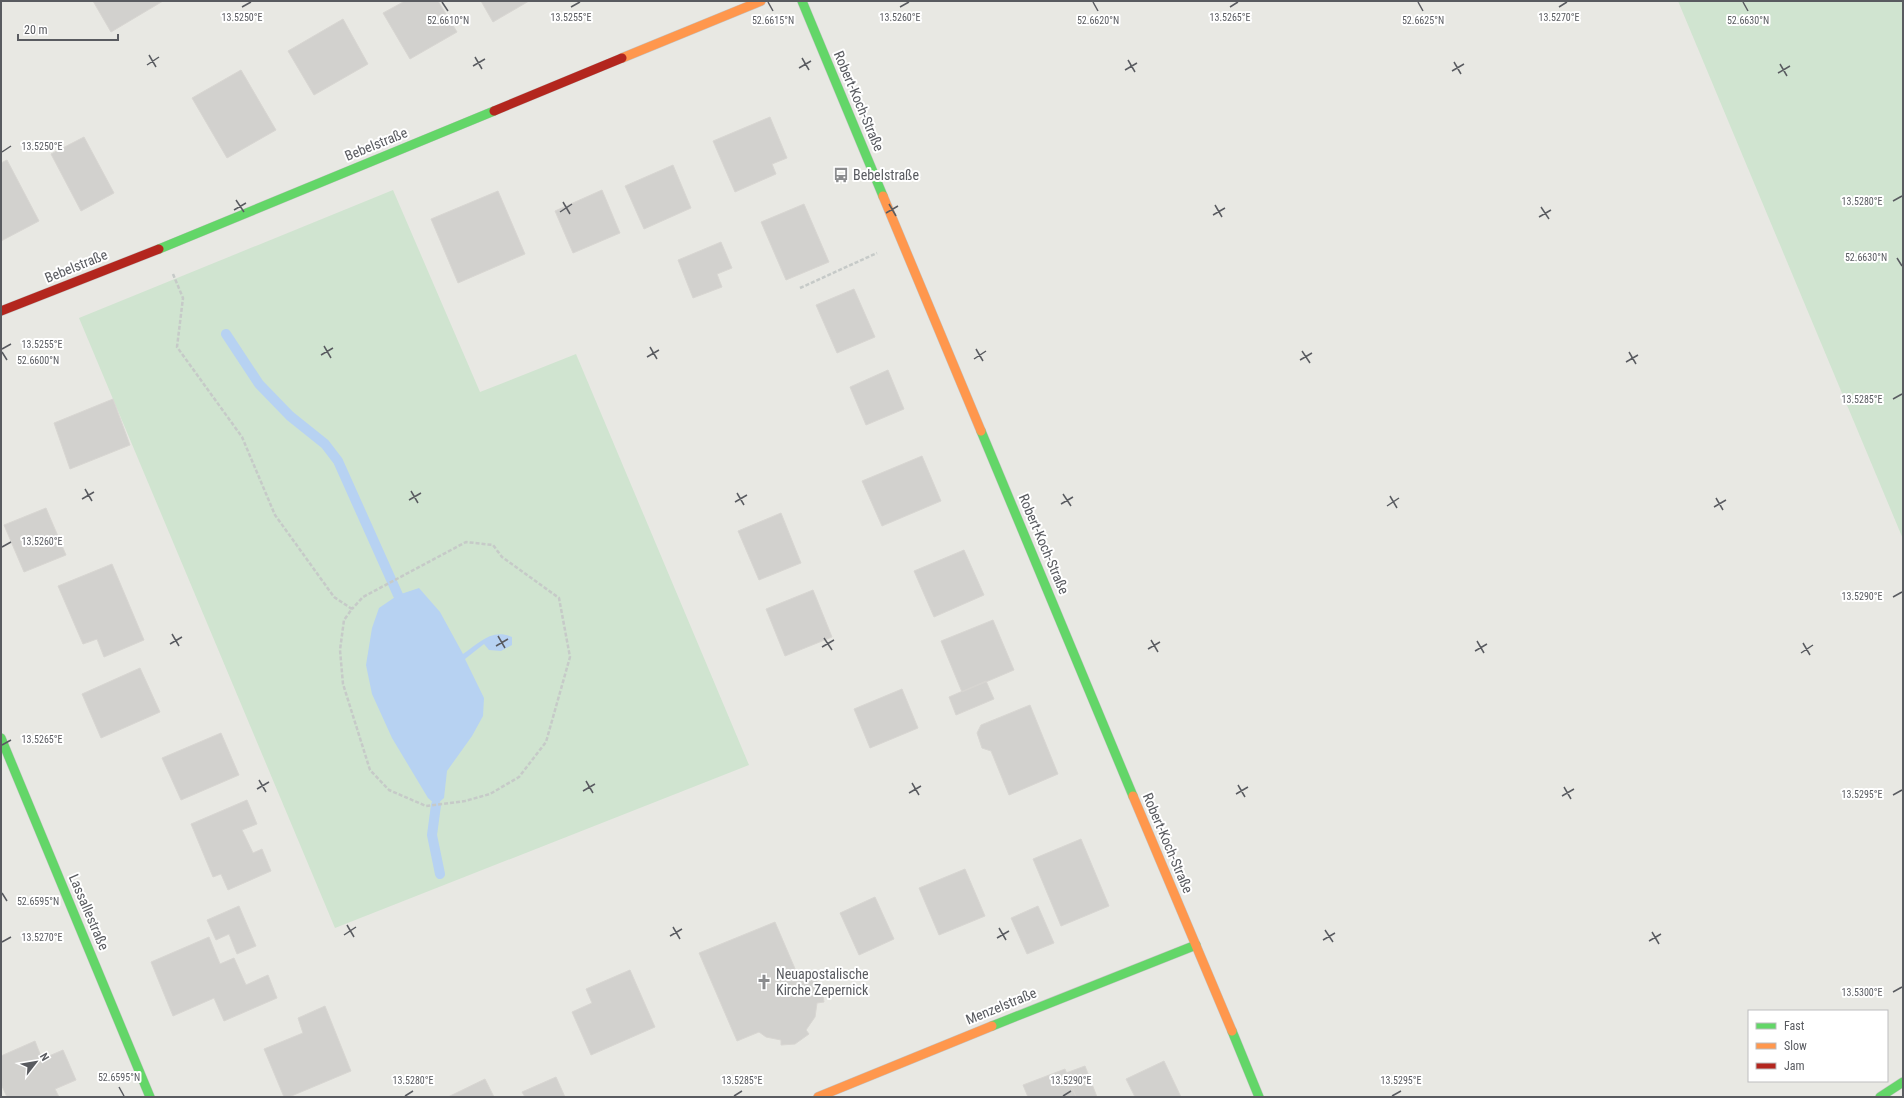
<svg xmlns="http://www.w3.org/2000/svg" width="1904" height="1098" font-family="'Roboto Condensed',sans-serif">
  <rect width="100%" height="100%" fill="#e8e8e3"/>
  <path fill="#d0e4d0" d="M1678,1H1903V539Z
    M393,190L480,392L576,354L749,765L335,928L79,318Z"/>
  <path fill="#b7d2f2" d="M419,588L440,612L463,654C479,643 492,628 512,637V645L501,651L489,650L484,644L465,659L484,698L483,716L472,736L447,771L444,798L436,805L428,798L392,738L372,694L366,665L372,628L379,608L398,595Z"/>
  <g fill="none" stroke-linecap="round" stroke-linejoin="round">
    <path stroke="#b7d2f2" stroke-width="10" d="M226,334L259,384L290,416L325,444L338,461L398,595
      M436,805L432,835L440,874"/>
  </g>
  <path fill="#d2d1ce" stroke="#d8d6d2" d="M93,1H163L111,32Z
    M405,1H438L457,32L410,59L383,13Z
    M481,1H529L493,22Z
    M343,19L368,64L314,95L288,51Z
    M241,70L276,130L227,158L192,98Z
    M770,117L787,158L772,164L776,174L735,192L713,141Z
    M84,137L114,193L81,211L51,154Z
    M7,160L39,221L1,241V163Z
    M673,165L691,208L644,229L625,186Z
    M602,190L620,233L573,253L555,211Z
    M498,191L525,254L458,283L431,219Z
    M804,204L829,262L786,280L761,222Z
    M721,242L732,268L717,274L722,287L693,298L678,260Z
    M854,289L875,337L837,353L816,305Z
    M888,370L904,409L866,425L850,387Z
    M113,399L130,445L70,469L54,423Z
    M922,456L941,501L882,526L862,481Z
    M46,508L66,555L24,572L4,525Z
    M781,513L801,563L759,580L738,531Z
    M964,550L984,595L934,617L914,571Z
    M112,564L144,640L104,657L97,639L83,644L58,586Z
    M813,590L832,637L785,656L766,609Z
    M993,620L1014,670L962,692L941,641Z
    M140,668L160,712L101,738L82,694Z
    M986,681L994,699L956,715L949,697Z
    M902,689L918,728L870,748L854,709Z
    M1030,705L1058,774L1009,795L991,751L982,748L977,733L981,725Z
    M221,733L239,775L181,800L162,758Z
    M247,800L257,824L242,830L253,853L262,849L271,871L228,890L221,874L213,877L191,824Z
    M1081,839L1109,906L1061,926L1033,859Z
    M965,869L985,916L939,935L919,888Z
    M875,897L894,939L859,955L840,913Z
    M239,906L256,946L237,954L229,934L216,940L207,920Z
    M1038,906L1054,943L1027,954L1011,918Z
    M775,922L796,971L807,980L813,975L822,989L824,1002L817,1003L815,1017L806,1030L809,1034L795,1044L781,1045V1040L766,1037L759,1032L737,1041L699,953Z
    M209,937L220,964L234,958L246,985L268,975L277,998L224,1021L214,998L173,1016L151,962Z
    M630,970L655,1027L591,1055L572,1012L592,1003L586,989Z
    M325,1006L351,1071L289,1097H284L264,1049L303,1033L298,1018Z
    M35,1041L42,1059L63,1050L76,1080L55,1089L59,1097H7L1,1084V1056Z
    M1164,1061L1181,1097H1135L1126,1079Z
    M1085,1066L1097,1097H1076L1066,1073Z
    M1065,1069L1076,1097H1028L1023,1085Z
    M556,1077L565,1097H525L522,1092Z
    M485,1079L494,1097H448Z"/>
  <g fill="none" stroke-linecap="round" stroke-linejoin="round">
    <defs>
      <path id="fast" d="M802,1L883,196
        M159,249L494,111
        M981,431L1133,796
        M1,738L150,1097
        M992,1026L1196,945
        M1232,1031L1259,1097
        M1880,1097L1903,1082"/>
      <path id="slow" d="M622,58L761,1
        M883,196L981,431
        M1133,796L1232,1031
        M818,1097L992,1026"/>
      <path id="jam" d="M494,111L622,58
        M1,311L159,249"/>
    </defs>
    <use href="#fast" stroke="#c5c5c4" stroke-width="10"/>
    <use href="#slow" stroke="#c5c5c4" stroke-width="10"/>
    <use href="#jam" stroke="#c5c5c4" stroke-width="10"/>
    <path stroke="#c6cac8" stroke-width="2.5" stroke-dasharray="4 2" stroke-linecap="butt" d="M173,274L183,298L177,347L242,437L275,515L334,597L352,609L344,620L340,650L343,684L370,770L389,790L426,806L465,801L490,794L519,777L546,742L570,657L559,598L502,557L493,545L466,542L363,597L352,609
      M800,288L877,253"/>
    <use href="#fast" stroke="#63d668" stroke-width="9"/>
    <use href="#slow" stroke="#ff974d" stroke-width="9"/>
    <use href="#jam" stroke="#b3261e" stroke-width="9"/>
  </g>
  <path fill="none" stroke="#595b60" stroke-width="1.5" d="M442,2L448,11M768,2L773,11M1093,2L1098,11M1418,2L1423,11M1743,2L1748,11M242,7L251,2M571,7L580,2M900,7L909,2M1230,7L1238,2M1559,7L1567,2M149,55L156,67M475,57L482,69M802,58L809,70M1128,60L1135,72M1454,62L1461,74M1780,64L1787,76M147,65L159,57M473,66L485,59M799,68L811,61M1125,70L1137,63M1452,71L1464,64M1778,73L1790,66M2,152L11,146M236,200L244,212M1893,201L1902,196M563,202L570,214M889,204L896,216M1215,205L1222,217M1541,207L1549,219M234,210L246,203M560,212L572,204M886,213L898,206M1213,215L1225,208M1539,217L1551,210M1897,258L1902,266M324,346L331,358M650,347L657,359M2,349L11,344M976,349L983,361M1302,351L1310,363M2,352L7,360M1629,352L1636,364M321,355L333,348M647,357L659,350M974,359L986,351M1300,360L1312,353M1626,362L1638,355M1893,399L1902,394M85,489L92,501M411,491L418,503M737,493L744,505M1063,494L1071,506M1390,496L1397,508M1716,498L1723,510M82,499L94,492M409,500L421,493M735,502L747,495M1061,504L1073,497M1387,506L1399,498M1714,507L1726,500M2,547L11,542M1893,597L1902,592M172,634L179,646M498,636L505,648M824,638L832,650M1151,640L1158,652M1477,641L1484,653M1803,643L1810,655M170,644L182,637M496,646L508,639M822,647L834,640M1148,649L1160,642M1475,651L1487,644M1801,653L1813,645M2,745L11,740M259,780L266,792M586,781L593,793M912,783L919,795M1238,785L1245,797M1564,787L1571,799M257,789L269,782M583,791L595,784M909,793L921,786M1236,794L1248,787M1893,795L1902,790M1562,796L1574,789M2,893L7,901M347,925L354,937M673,927L680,939M999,928L1006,940M1325,930L1333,942M1652,932L1659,944M344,935L356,927M670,936L682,929M997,938L1009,931M1323,940L1335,933M1649,941L1661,934M2,942L11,937M1893,992L1902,987M119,1087L124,1096M405,1096L413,1091M734,1096L742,1091M1063,1096L1071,1091M1392,1096L1401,1091"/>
  <defs>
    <symbol id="bus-bare" viewBox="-9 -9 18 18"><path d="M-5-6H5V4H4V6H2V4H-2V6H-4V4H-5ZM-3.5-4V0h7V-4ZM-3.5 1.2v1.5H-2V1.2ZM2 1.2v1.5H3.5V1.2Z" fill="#8b8c8e" stroke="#fff" stroke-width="2.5" paint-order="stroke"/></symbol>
    <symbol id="church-bare" viewBox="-9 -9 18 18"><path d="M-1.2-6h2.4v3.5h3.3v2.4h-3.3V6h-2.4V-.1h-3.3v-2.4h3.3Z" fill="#8b8c8e" stroke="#fff" stroke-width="2.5" paint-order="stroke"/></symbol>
  </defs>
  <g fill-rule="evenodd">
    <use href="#bus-bare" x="830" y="164" width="22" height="22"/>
    <use href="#church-bare" x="753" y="971" width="22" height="22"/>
  </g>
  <g text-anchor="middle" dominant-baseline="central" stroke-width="4" stroke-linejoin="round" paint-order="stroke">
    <g font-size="14" fill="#595b60" stroke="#fff">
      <text transform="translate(859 101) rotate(67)">Robert-Koch-Straße</text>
      <text transform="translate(376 144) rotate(-22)">Bebelstraße</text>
      <text transform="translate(76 266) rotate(-22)">Bebelstraße</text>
      <text transform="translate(1044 544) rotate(67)">Robert-Koch-Straße</text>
      <text transform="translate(1168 843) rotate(67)">Robert-Koch-Straße</text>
      <text transform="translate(89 912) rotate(67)">Lassallestraße</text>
      <text transform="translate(1001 1006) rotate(-22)">Menzelstraße</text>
    </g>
    <g font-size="14" fill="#595b60" stroke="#fff" text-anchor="start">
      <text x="853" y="175">Bebelstraße</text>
      <text x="776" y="974">Neuapostalische<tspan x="776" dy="16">Kirche Zepernick</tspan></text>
    </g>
  </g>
  <g font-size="10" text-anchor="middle" fill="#595b60" stroke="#fff" stroke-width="4" stroke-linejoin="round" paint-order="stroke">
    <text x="242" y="21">13.5250°E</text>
    <text x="571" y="21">13.5255°E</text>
    <text x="900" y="21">13.5260°E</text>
    <text x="1230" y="21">13.5265°E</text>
    <text x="1559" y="21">13.5270°E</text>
    <text x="1748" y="24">52.6630°N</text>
    <text x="448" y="24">52.6610°N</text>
    <text x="773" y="24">52.6615°N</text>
    <text x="1098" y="24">52.6620°N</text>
    <text x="1423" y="24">52.6625°N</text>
    <text x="42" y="150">13.5250°E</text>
    <text x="1862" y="205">13.5280°E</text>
    <text x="1866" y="261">52.6630°N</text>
    <text x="42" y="348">13.5255°E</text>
    <text x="38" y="364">52.6600°N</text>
    <text x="1862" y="403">13.5285°E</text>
    <text x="42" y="545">13.5260°E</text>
    <text x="1862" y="600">13.5290°E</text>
    <text x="42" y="743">13.5265°E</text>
    <text x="1862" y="798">13.5295°E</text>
    <text x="38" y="905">52.6595°N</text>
    <text x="42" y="941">13.5270°E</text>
    <text x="1862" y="996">13.5300°E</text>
    <text x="119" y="1081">52.6595°N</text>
    <text x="413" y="1084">13.5280°E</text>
    <text x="742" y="1084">13.5285°E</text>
    <text x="1071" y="1084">13.5290°E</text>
    <text x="1401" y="1084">13.5295°E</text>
  </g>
  <rect width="1904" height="1098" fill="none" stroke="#595b60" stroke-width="4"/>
  <rect x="1748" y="1010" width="140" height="72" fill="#ffffff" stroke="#bdbdbf"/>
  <rect x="1756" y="1023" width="20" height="6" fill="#63d668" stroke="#bdbdbf"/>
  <text x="1784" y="1030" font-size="12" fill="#595b60">Fast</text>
  <rect x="1756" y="1043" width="20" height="6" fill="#ff974d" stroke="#bdbdbf"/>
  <text x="1784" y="1050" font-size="12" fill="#595b60">Slow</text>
  <rect x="1756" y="1063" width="20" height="6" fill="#b3261e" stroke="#bdbdbf"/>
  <text x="1784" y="1070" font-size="12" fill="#595b60">Jam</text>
  <g transform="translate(36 1062) rotate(59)" stroke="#ffffff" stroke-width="3" paint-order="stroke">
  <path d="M0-3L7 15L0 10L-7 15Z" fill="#595b60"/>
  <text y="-6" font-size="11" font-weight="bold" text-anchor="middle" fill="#595b60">N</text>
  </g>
  <path d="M18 34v6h100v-6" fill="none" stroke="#595b60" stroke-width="2"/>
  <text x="24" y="34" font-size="12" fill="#595b60" stroke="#ffffff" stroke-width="3" paint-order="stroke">20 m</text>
</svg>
